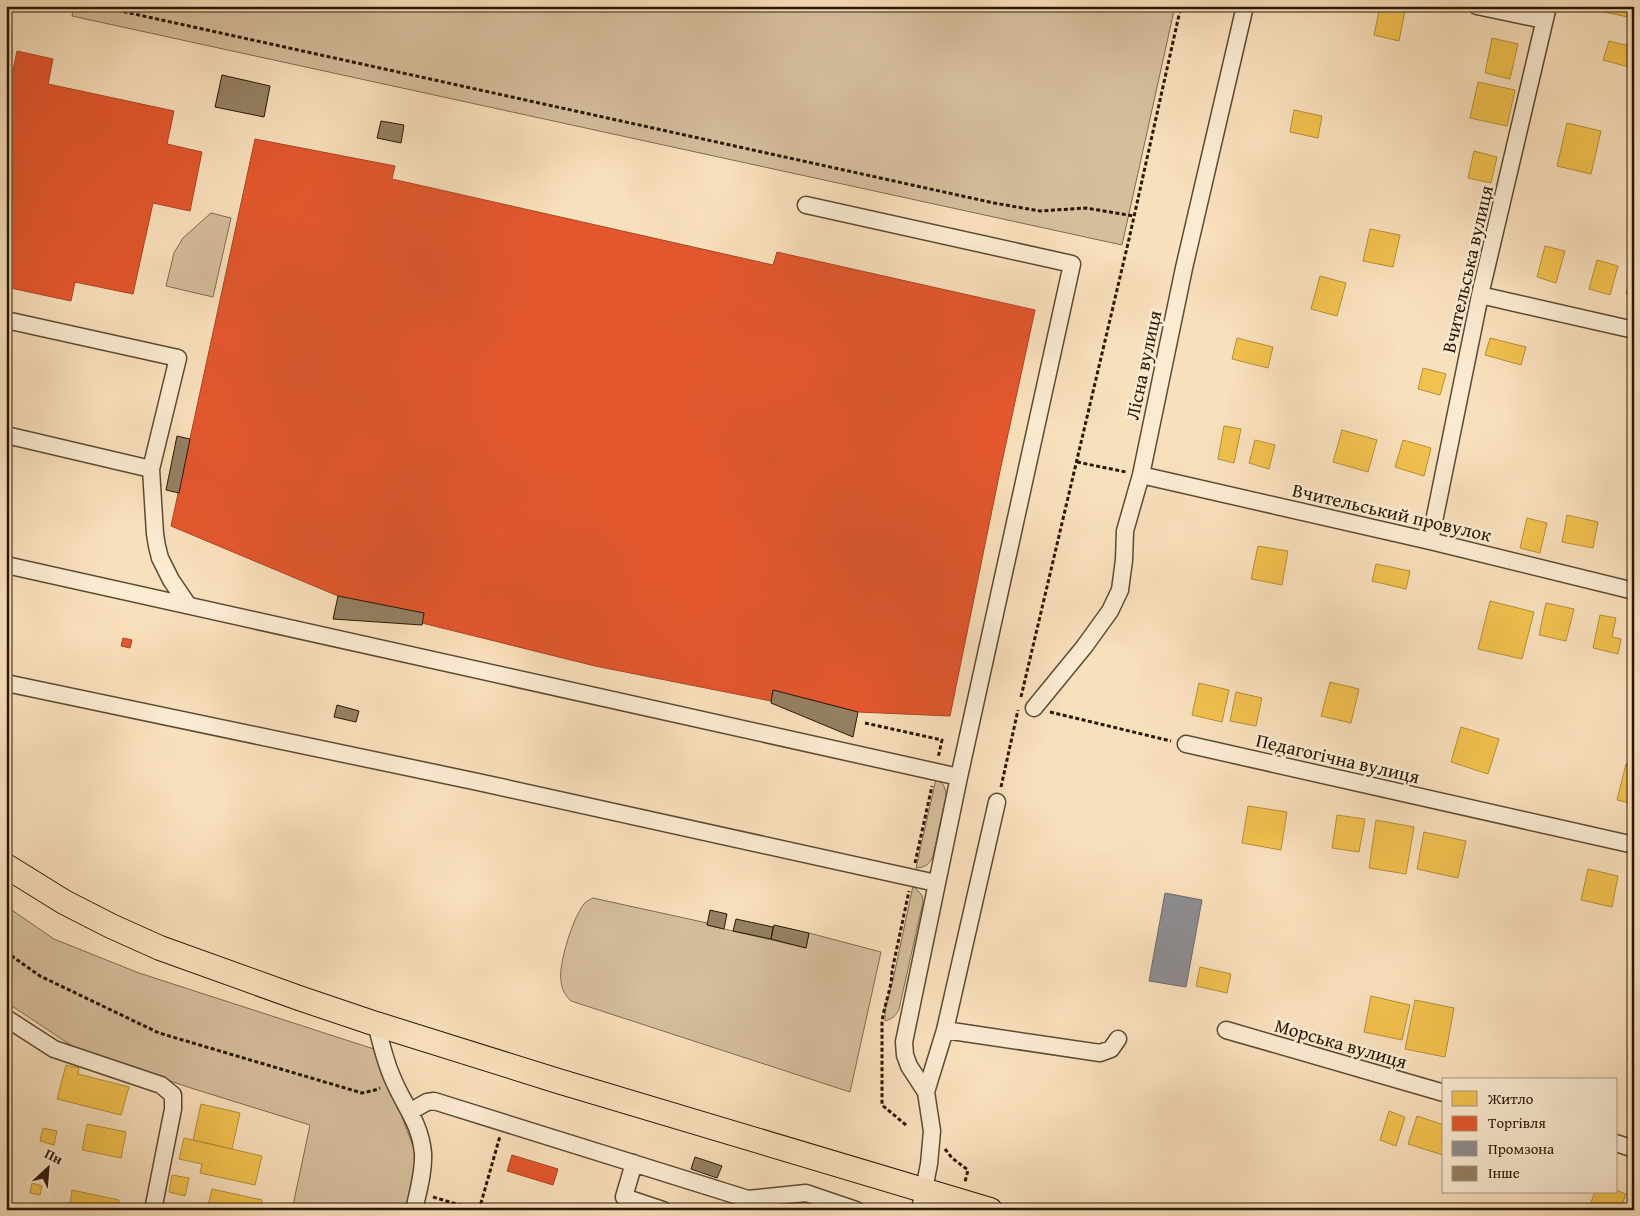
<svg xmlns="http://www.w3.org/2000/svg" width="1640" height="1216" font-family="'Gentium Book Plus',serif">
  <rect width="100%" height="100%" fill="#f9e0bc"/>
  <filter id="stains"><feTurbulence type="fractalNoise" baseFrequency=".004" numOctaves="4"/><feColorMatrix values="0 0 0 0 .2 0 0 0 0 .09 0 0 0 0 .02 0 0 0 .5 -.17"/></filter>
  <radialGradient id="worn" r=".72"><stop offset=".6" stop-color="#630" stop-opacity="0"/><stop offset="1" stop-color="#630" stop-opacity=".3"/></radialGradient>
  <path fill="#d6be9d" stroke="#806b50" d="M74,6H1175L1122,245L72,16Z
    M211,213L231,218L213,297L166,286L174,253L183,238Z
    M936,779C943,782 946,788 946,796L933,856C929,865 926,867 916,868Z
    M913,886L922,895L923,902L899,1009C896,1016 892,1019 885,1021V1010L893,980Z
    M593,898L707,923V925L806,948L809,933L881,952L850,1092L571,1001C565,995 562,990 561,981C558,965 573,917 584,904C586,901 590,900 593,898Z
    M6,906L54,939L139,973L377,1050L417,1157L406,1210H292L310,1125L194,1089L78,1050L6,1002Z"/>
  <path fill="#f2c14e" stroke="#b68e38" d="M1380,6H1406L1399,41L1374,35Z
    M1600,6H1630L1628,17L1599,11Z
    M1492,38L1518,44L1510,79L1485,73Z
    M1609,41L1634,47L1633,68L1603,60Z
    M1478,82L1515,90L1507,126L1470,118Z
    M1294,110L1322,116L1318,138L1290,132Z
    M1567,123L1601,131L1591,174L1557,166Z
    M1474,151L1497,157L1491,183L1468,178Z
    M1370,229L1400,235L1393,267L1363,261Z
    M1545,246L1565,251L1556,283L1537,277Z
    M1597,260L1618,266L1610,295L1589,289Z
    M1634,266V296L1626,294Z
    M1320,276L1346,283L1337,316L1311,309Z
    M1237,338L1273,347L1268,368L1232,359Z
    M1490,338L1526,347L1521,365L1485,355Z
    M1423,368L1446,374L1440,395L1418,389Z
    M1224,426L1241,429L1234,463L1218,459Z
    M1342,430L1377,440L1368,472L1333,462Z
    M1255,440L1275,445L1269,469L1249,463Z
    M1403,440L1431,448L1424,476L1395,467Z
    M1567,515L1598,522L1593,548L1562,542Z
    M1527,518L1547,523L1540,553L1520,548Z
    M1258,546L1288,551L1282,585L1251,579Z
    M1376,564L1410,571L1406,589L1372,581Z
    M1490,601L1534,612L1522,659L1478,649Z
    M1546,603L1574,609L1566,641L1539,635Z
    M1600,615L1616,618L1612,637L1621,639L1618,654L1593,648Z
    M1330,682L1359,689L1351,723L1321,716Z
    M1199,683L1229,690L1222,722L1192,715Z
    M1236,692L1262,698L1256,726L1230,721Z
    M1461,727L1499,739L1488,774L1451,762Z
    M1626,764L1634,766V804L1617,800Z
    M1248,806L1287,812L1281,850L1242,843Z
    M1337,815L1365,819L1359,852L1332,848Z
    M1376,820L1414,827L1406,874L1369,868Z
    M1424,832L1466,841L1458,878L1417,869Z
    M1588,869L1618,876L1612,907L1581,900Z
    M1200,967L1231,974L1227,993L1196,986Z
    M1371,996L1410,1005L1402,1040L1364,1032Z
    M1415,1000L1454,1008L1445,1057L1405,1049Z
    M1632,1032H1634V1061L1627,1060Z
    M66,1065L79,1068L78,1074L129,1087L121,1115L57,1099Z
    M201,1104L240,1113L232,1149L193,1140Z
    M1389,1111L1405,1117L1396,1146L1380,1140Z
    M1417,1116L1444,1125L1443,1155L1408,1144Z
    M87,1124L126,1132L121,1158L82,1150Z
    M43,1128L57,1131L54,1145L40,1141Z
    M184,1138L262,1156L255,1185L200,1173L202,1164L179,1159Z
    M172,1175L189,1178L185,1196L169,1192Z
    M32,1183L42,1186L40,1195L30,1193Z
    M212,1189L262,1200L260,1210H207Z
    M72,1190L119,1200L117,1210H69Z
    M1616,1190L1626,1194L1620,1210H1588L1595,1192H1616Z"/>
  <path fill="#e4572e" stroke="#ac4421" d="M17,51L53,59L48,84L174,111L167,144L202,152L190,211L153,203L133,294L75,282L71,301L6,287V74L12,75Z
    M255,139L395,166L392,179L773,265L777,252L1035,310L1000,471L950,716L858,712L773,690L771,701L595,666L422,623L424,613L338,596L171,526Z
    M123,638L132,640L130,648L121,646Z
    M512,1155L558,1169L553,1185L507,1171Z"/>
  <path fill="#8d8d92" stroke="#6f6a67" d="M1165,893L1202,900L1186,987L1149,981Z"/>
  <path fill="#958063" stroke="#291803" d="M222,75L270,86L264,117L215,107Z
    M381,121L404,125L401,143L377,138Z
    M177,436L190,439L179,493L166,490Z
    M338,596L424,613L422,625L333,619Z
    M773,690L858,712L853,737L771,703Z
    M337,705L359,711L356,722L334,717Z
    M710,910L727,914L724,929L707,925Z
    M736,919L773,927L771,939L733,931Z
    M774,925L809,933L806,948L771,939Z
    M695,1157L722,1166L717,1178L691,1169Z"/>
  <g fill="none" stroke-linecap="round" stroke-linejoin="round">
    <defs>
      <path id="minor" d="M1477,6L1544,20
        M806,205L1072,264L959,777
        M1480,295L1634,330
        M6,320L178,358L151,469L155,534L157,546L160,558L171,580L188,605
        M6,435L151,469
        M1141,475L1430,541L1634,591
        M1430,541L1480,295L1548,6
        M6,565L959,777L904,1042L905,1055L909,1066L926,1092L932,1131L929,1164L920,1210
        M6,683L478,782L936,883
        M1034,708L1084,647L1110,611L1120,590L1124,560L1125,531L1141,475L1184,268L1245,6
        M1186,744L1634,845
        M6,1018L54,1049L161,1085L173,1095V1109L153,1210
        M376,1024C381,1042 385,1062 393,1079C404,1106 420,1122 423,1153C424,1172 418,1192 414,1210
        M945,1030L1100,1053L1111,1049L1118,1039
        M1226,1030L1444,1093
        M926,1092L945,1030L997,802
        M411,1111L427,1102L434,1101L748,1199L806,1193L856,1210
        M1616,1143L1634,1149
        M634,1163L624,1197L663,1210"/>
      <path id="highway" d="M6,866L64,902L111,926L160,948L299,998L376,1024L558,1081L990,1210"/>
    </defs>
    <use href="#minor" stroke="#5d4a31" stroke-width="19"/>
    <use href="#highway" stroke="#291803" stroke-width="26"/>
    <path stroke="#291803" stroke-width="3" stroke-dasharray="4 2.5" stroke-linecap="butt" d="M98,6L994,203L1040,211L1086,208L1134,216
      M1077,462L1126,472
      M1021,697L1129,239L1181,6
      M1050,712L1171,741
      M865,723L942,740L938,758
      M1001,787L1018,710
      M915,863L932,786
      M6,952L40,976L159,1033L362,1093L375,1090L380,1088
      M906,1125L882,1105V1022C884,1005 892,988 892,971L909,891
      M945,1149L952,1158L968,1170L965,1182
      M433,1197L476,1210
      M479,1210L500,1136"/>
    <use href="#minor" stroke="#fbebd3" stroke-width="16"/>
    <use href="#highway" stroke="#f9e0bc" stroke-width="24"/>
  </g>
  <g text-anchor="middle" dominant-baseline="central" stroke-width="5" stroke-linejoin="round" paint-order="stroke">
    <g font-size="19" fill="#291803" stroke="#fbebd3">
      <text transform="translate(1467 269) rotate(-77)">Вчительська вулиця</text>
      <text transform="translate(1143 365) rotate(-78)">Лісна вулиця</text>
      <text transform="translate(1392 512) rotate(13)">Вчительський провулок</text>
      <text transform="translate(1338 758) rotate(13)">Педагогічна вулиця</text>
      <text transform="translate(1341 1043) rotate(16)">Морська вулиця</text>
    </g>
  </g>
  <rect width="1640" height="1216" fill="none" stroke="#f9e0bc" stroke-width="25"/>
  <rect x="8" y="8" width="1625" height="1201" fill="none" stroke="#291803" stroke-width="2.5"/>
  <rect x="12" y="12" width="1615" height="1191" fill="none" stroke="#291803"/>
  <rect x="1442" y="1078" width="175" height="115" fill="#fbebd3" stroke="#a79780"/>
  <rect x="1452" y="1091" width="25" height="15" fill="#f2c14e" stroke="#a79780"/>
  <text x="1488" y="1104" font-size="15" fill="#291803">Житло</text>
  <rect x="1452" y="1116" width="25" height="15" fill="#e4572e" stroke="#a79780"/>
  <text x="1488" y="1128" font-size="15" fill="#291803">Торгівля</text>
  <rect x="1452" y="1141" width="25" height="15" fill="#8d8d92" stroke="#a79780"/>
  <text x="1488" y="1154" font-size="15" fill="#291803">Промзона</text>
  <rect x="1452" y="1166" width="25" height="15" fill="#958063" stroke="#a79780"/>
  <text x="1488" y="1178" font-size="15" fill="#291803">Інше</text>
  <g transform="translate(48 1168) rotate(26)" stroke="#fbebd3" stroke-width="4" paint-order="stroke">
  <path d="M0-4L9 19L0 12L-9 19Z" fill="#291803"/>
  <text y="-8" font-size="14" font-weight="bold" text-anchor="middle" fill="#291803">Пн</text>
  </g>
  <rect width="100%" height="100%" filter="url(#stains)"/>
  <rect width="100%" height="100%" fill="url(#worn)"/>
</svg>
